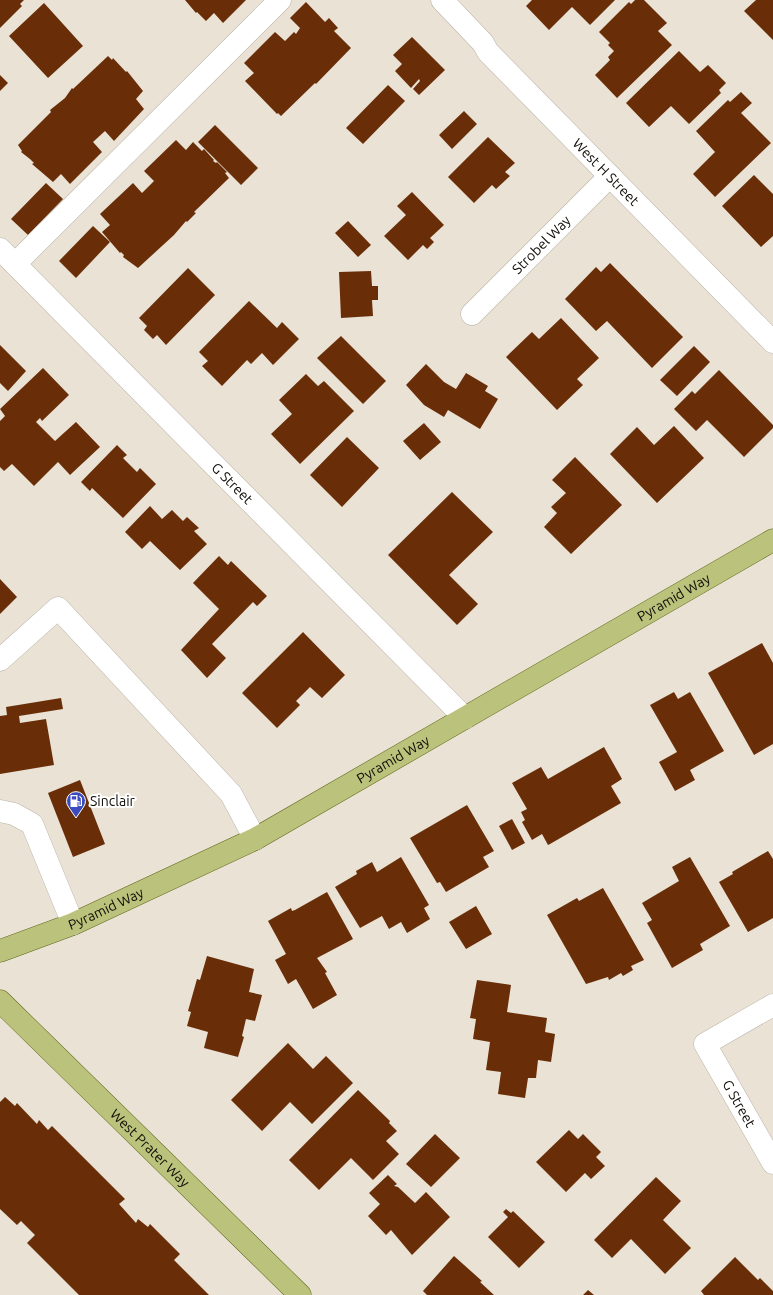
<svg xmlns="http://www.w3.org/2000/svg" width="773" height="1295" font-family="Ubuntu,sans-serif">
  <rect width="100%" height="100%" fill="#e9e2d5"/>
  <path fill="#692e08" d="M0,0H24L20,4L22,6L0,28Z
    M185,0H246L223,23L214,13L206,21L197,12L196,13Z
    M532,0H615L590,25L572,7L549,30L526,6Z
    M635,0H644L667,23L658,31L672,45L617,98L595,75L610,60L608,57L614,51L608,45L610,43L599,32L629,2L631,4Z
    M756,0H773V40L744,11Z
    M306,2L325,22L329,18L338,28L334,31L351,48L316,84L315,83L281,116L278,113L277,114L245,81L254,73L244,63L275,32L285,41L294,32L296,34L300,28L290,18Z
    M44,3L83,46L48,78L9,36Z
    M412,37L445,70L419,95L413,89L420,81L419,79L411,88L395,71L402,64L393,55Z
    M679,51L700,72L708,65L726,83L719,90L721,93L689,124L671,106L649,127L626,103Z
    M108,56L112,60L113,58L126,72L127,71L143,91L136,99L144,109L114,141L105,131L93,142L102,152L70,184L61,174L53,182L32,164L34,163L30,159L21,152L22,151L18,145L51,112L50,110L65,98L72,88L73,89Z
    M0,75L8,83L0,91Z
    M388,85L405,101L363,144L346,128Z
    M741,92L752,103L741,113L771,143L715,197L693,174L715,152L696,131L728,100L730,102Z
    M464,111L477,124L452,149L439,135Z
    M215,125L258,168L241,185L198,142Z
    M488,137L515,163L505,172L510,176L496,189L492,185L474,203L448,177Z
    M176,140L186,150L193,142L202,151L204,149L214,160L213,161L216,163L217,162L227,172L225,173L229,178L194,212L196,213L187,222L186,221L174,235L138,268L123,257L124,255L121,252L120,253L102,232L110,225L100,214L133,183L142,193L154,181L144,171Z
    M754,175L773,194V236L761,247L722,206Z
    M46,183L63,199L28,235L11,219Z
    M412,192L444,225L430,238L434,242L427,249L423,245L408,260L384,236L406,215L397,206Z
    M348,221L371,245L358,257L335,233Z
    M93,226L110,242L76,278L59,261Z
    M610,263L683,337L652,368L607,321L596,331L565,299L596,267L601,272Z
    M188,268L215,295L166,345L157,335L153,339L144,330L147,326L139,318Z
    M371,271L372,286H378V300H372L373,316L341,318L339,272Z
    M249,301L277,328L282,322L299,339L273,365L262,353L251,364L247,360L222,386L202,366L208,361L199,352Z
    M561,318L599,358L577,379L583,385L557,410L506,357L532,332L539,339Z
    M341,336L386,381L363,404L317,358Z
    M0,345L26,371L8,391L0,383Z
    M694,346L710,362L677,396L660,380Z
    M426,364L444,382L456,389L466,373L488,386L485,391L498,399L480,429L448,410L444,417L424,405L406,385Z
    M43,368L69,395L42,421L40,418L36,422L55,441L76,422L100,447L70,475L58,462L34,486L12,464L4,471L0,467V421L5,416L0,409Z
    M719,370L773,425V428L744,457L707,420L696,431L674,409L692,391L695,394Z
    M306,374L318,386L324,381L354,411L300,464L271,434L292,414L279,400Z
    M424,423L441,442L420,460L403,441Z
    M674,426L704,458L657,503L610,454L637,427L654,445Z
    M347,437L379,468L342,507L310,475Z
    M117,445L127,455L123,458L137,472L140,468L156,484L123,518L92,488L90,491L81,482Z
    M575,457L622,505L571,554L544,527L557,513L551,507L566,493L552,480Z
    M452,492L493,532L449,575L478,604L457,625L388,555Z
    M150,506L162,519L172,510L183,521L187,517L199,528L194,531L207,544L180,570L150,541L142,549L125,532Z
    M219,556L228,565L231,561L267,596L257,606L253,602L212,644L226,658L207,678L181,650L219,609L193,583Z
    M0,579L17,597L0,614Z
    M303,632L345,675L322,698L310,687L296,701L300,705L277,728L242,693Z
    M762,643L773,663V744L754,755L708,673Z
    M674,692L678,699L690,692L724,751L690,770L695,780L675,791L659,762L677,752L650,705Z
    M61,698L63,709L19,716L20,723L46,719L54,765L0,774V716L7,715L6,707Z
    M604,747L622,779L611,786L621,803L550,844L548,845L542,834L532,840L522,822L525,820L521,812L527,809L512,783L541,767L548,779Z
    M80,780L105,844L73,857L48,793Z
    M467,805L494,851L483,857L489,867L446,892L440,882L437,883L410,838Z
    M512,819L525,843L512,850L499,826Z
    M768,851L773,859V918L748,932L719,882L733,874L732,872Z
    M401,857L429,905L424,908L430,919L407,933L401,922L389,929L382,916L360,928L335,887L357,874L356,871L372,862L377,872Z
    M690,857L730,926L700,944L703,950L672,968L647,923L652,920L642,903L679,881L672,867Z
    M603,888L644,960L631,966L633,970L623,976L621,973L609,980L608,977L586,984L547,915L577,898L579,901Z
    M327,892L353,939L317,958L327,972L325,973L337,995L313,1009L296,979L288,984L275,960L286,954L268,921L291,908L292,911L295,910Z
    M476,906L492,934L466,949L449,922Z
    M207,956L254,969L249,992L262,995L255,1021L246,1019L242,1036L244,1037L238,1057L204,1048L208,1032L187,1026L191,1012L188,1011L197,979L200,980Z
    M477,980L511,985L507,1012L547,1018L545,1032L555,1034L551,1062L538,1060L536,1078H528L525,1098L498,1094L501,1072L486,1070L490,1042L473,1039L476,1019L470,1018Z
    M288,1043L313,1069L326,1056L353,1083L312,1124L290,1102L262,1131L231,1100Z
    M358,1090L390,1121L389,1123L397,1131L386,1141L399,1154L373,1180L351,1158L319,1190L289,1160Z
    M5,1097L15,1106L17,1103L37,1124L39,1120L48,1130L52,1126L125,1199L119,1204L136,1223L138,1219L148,1227L150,1224L180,1254L174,1260L209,1295H79L27,1243L35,1235L21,1221L17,1225L0,1209V1102Z
    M569,1130L578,1139L583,1134L601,1152L596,1157L605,1166L591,1179L585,1173L566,1192L536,1162Z
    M435,1134L460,1158L431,1187L406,1164Z
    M388,1175L397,1184L394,1186L398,1187L415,1203L426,1192L450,1217L412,1255L391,1230L386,1235L368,1216L380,1204L369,1193Z
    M656,1177L681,1201L663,1220L691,1248L665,1274L631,1239L612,1258L594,1240Z
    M506,1209L511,1213L513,1211L545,1242L519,1268L488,1237L508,1217L503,1212Z
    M454,1256L482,1281L480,1282L494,1295H427L423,1291Z
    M735,1257L758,1280L760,1278L773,1291V1295H704L701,1291Z
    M588,1290L594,1295H583Z"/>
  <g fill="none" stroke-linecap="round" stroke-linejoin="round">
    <defs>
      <g id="minor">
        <path id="s1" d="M442,0L483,43L488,52L773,342"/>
        <path id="s2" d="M0,249L465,718"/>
        <path d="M15,264L280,0"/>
        <path id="s3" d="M472,314L610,176"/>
        <path d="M0,660L58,608L231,794L255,839"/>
        <path d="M0,811L14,814L32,824L73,924"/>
        <path id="s4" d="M773,1005L705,1044L773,1163"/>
      </g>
      <g id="major">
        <path id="s5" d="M0,951L73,924L255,839L773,540"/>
        <path id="s6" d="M0,1001L300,1295"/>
      </g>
    </defs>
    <use href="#minor" stroke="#bbb4a8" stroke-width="23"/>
    <use href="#major" stroke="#606719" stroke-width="23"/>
    <use href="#minor" stroke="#fff" stroke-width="22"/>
    <use href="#major" stroke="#bac27b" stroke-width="22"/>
  </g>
  <defs>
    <symbol id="fuel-pin" viewBox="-11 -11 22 30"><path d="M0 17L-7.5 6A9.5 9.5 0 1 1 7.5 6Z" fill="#3c4cbf" stroke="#fff"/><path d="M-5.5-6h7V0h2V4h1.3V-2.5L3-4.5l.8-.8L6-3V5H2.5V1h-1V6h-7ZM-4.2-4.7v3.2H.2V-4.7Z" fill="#fff"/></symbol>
  </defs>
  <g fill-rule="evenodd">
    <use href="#fuel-pin" x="65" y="790" width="22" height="30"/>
  </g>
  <g text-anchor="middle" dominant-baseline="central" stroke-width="4" stroke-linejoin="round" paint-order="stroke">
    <g font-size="14" fill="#0e0b07" stroke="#fff">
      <text stroke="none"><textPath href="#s1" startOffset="238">West H Street</textPath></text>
      <text stroke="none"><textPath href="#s3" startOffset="98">Strobel Way</textPath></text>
      <text stroke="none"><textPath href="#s2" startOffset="330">G Street</textPath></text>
      <text stroke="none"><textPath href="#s5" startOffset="762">Pyramid Way</textPath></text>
      <text stroke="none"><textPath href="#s5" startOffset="438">Pyramid Way</textPath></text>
      <text stroke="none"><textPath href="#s5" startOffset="114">Pyramid Way</textPath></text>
      <text stroke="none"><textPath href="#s4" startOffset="147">G Street</textPath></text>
      <text stroke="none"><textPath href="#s6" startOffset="210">West Prater Way</textPath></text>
    </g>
    <g font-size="14" fill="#0e0b07" stroke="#fff" text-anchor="start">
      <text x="90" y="801">Sinclair</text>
    </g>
  </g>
</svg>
